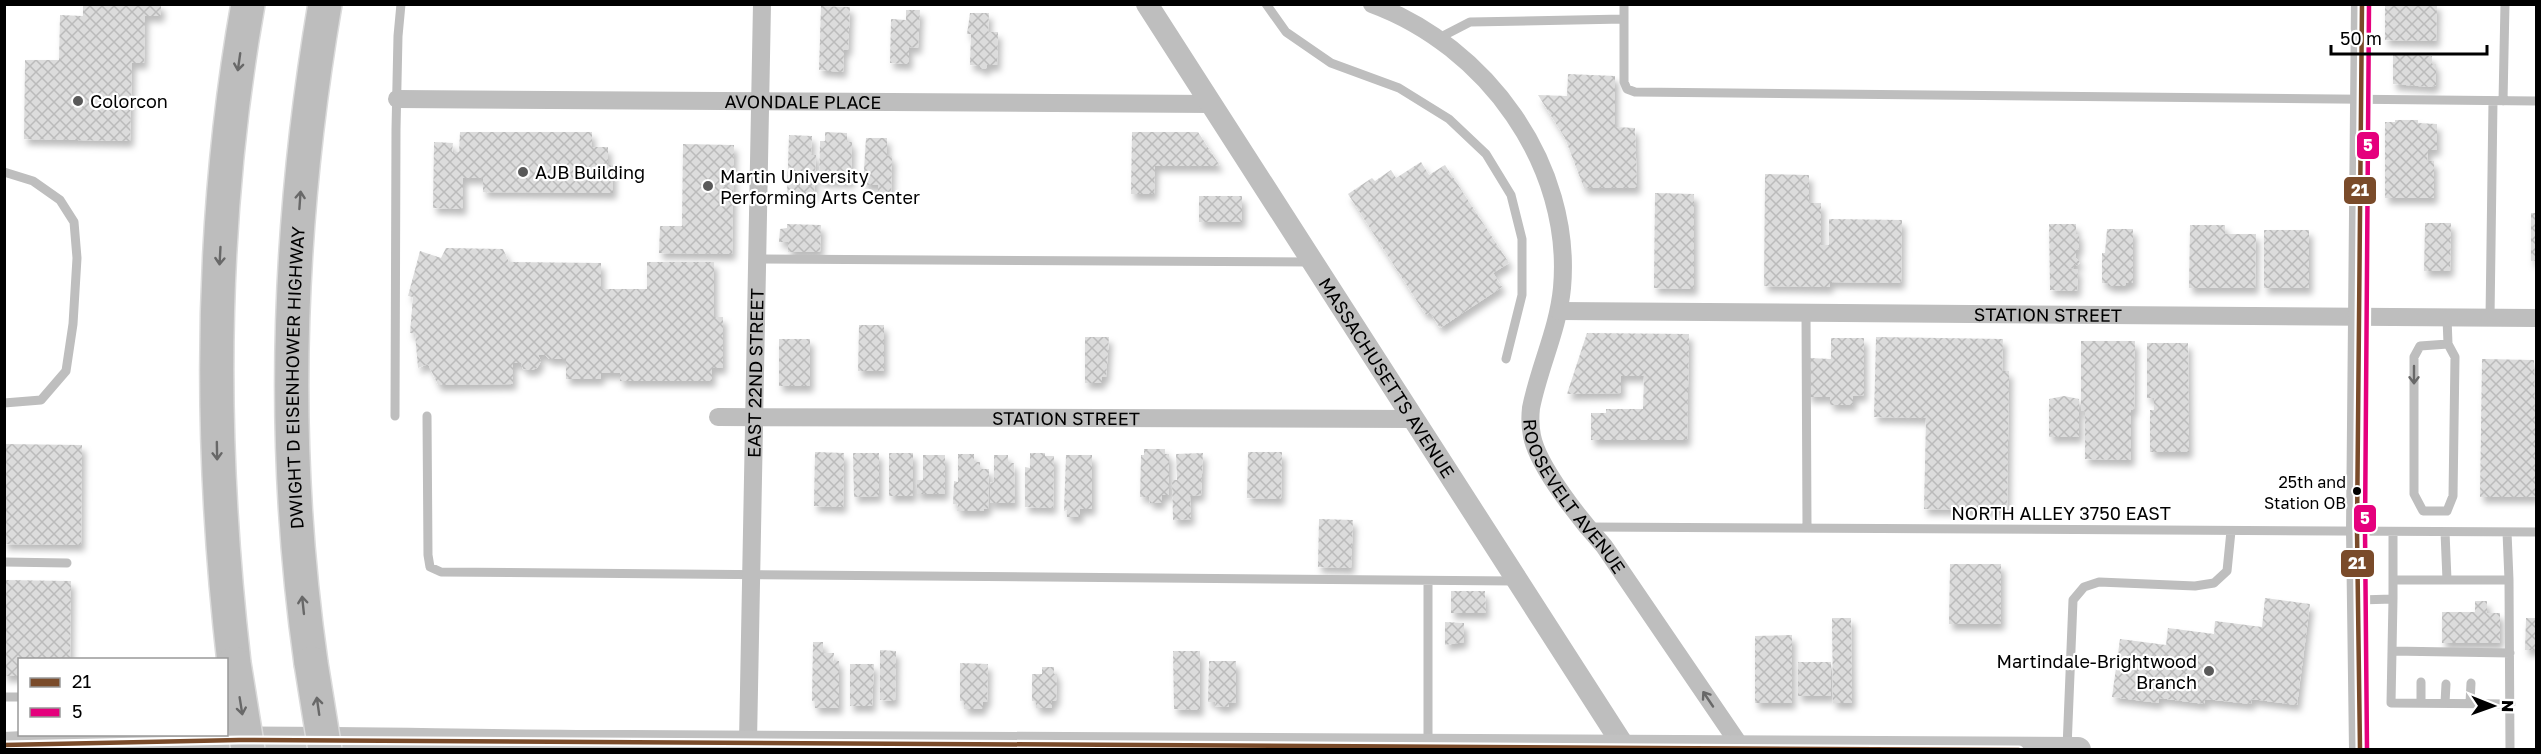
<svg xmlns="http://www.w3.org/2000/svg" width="2541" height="754" font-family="'Golos Text',sans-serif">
  <defs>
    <pattern id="building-cross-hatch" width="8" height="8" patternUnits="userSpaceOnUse" patternTransform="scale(1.5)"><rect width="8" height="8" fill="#dcdcdc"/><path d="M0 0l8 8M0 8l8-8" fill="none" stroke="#bbb"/></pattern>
    <filter id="shadow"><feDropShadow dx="3.5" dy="6" stdDeviation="3" flood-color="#0004"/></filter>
  </defs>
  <rect width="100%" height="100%" fill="#fff"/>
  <path fill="url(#building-cross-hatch)" filter="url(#shadow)" d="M83,4H161V16H145L144,63H132L130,141L24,139L25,60H59L60,15L83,16Z
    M2385,4H2437L2436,41L2385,40Z
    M821,6L850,7L848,50H844L843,72L819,70Z
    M906,10H920L918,48L909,47V64L890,63L891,19L906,20Z
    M970,13H989L988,32H998L997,65H987V69H980V66L970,65L971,34H967Z
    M2393,54L2432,56V64H2436V85L2431,87L2393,84Z
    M1568,74L1615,76V127L1635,128L1637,188H1584L1565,138L1538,95L1567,96Z
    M2395,120H2418V123L2437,124V150H2428L2427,161H2434V198H2385V122H2395Z
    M460,132H592V147H608V165H613V193L483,192V178H463V209L433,208L434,142L453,143L452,152H459Z
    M825,132L847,133V142H852L851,182L819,181L820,141H825Z
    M1132,132H1198L1220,166H1155L1154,194H1131Z
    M789,135L812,136L811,155H816L814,195L787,194Z
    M866,138H887V156H892L891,194L878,193V185H863Z
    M683,144L734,145L732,254L659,253L660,226H682Z
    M1421,162L1429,175L1445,165L1509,263L1493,273L1502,287L1440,328L1430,312L1426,315L1348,194L1372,178L1375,181L1391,170L1396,178Z
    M1765,174L1809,175V203H1821V245H1829V219L1902,220L1901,283L1830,282V287L1764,286Z
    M1655,193L1694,194V289L1654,288Z
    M1199,196H1242V222H1199Z
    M2531,213H2536V261H2531Z
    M2425,223H2451L2450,271H2424Z
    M787,224L821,225L820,252H788V242H779L780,229L787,228Z
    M2049,224H2076V234H2079V249L2076,250V258L2080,262L2077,266L2074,263V268L2064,269H2078L2077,291L2050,290Z
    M2190,225H2225V234H2256L2255,288H2189Z
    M2107,229H2133V283H2126V286H2108V283H2102V253H2105Z
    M2264,230H2309V288H2264Z
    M446,248L503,249L509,262L601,263V289H647V262H714V317H723V368H712V381H620V373H601V379H566V359H549L545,355H538L541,361L537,368L532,370L523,369L521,363H513V384L438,385L428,364L418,368L415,334L410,333L413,297L408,296L420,251L441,258Z
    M859,325H884V371H858Z
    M1587,333L1689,334L1687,440H1591V413H1606V409H1643L1644,376H1621V393L1567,394Z
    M1085,337H1109L1106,377H1102V383H1085Z
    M1876,337L2003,339L2002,371H2009L2007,510L1924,509L1926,418L1874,417Z
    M1831,338H1864V395L1853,396V405H1830V397H1808L1809,358L1831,359Z
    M779,339H810V386H779Z
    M2081,341H2135L2134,410H2131V460L2085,459V411H2081Z
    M2147,343H2188L2189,452H2150V410H2154V398H2147Z
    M2482,359L2534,360L2536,497H2480Z
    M2064,396L2079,399V437H2049V399Z
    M4,444L82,445L81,545L4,544Z
    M1144,449H1165V454H1169V495H1162V503H1150L1149,497H1140L1141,455H1144Z
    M815,452L844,453L843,507L814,506Z
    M1248,452H1282L1281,499L1247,498Z
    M853,453H879V496L854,497Z
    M889,453H913V496H889Z
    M1030,453H1045V456H1054L1053,508L1025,507V467L1030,468Z
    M1203,453L1201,495L1190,496L1191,519L1173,520L1172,480H1177L1176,454Z
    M958,454H974V462H980V469H989L988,509H984V511H957L958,504H953L954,481L958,482Z
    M923,455H945V494H917V480H923Z
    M994,455H1008V463H1014L1015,503H990V483L994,482Z
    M1066,455H1092V509H1080V517H1067V510L1064,511Z
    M1319,519L1353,520L1351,568L1318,567Z
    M1950,564H2001V624H1949Z
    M4,580L71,581L70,660H20V676H4Z
    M1451,591H1485L1486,613H1451Z
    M2265,598L2310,604L2297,705L2252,699L2251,704L2205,699V704L2159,698V703L2112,697L2120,639L2166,645L2168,628L2214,634L2215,621L2262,627Z
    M2475,601H2487V613H2500V643H2442V612H2475Z
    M1832,618H1851L1852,703H1833Z
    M2526,618H2536V650H2525Z
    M1445,622L1464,623V642L1445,645Z
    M1792,635V703H1755V636Z
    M813,642H823V653H834L833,661H839V708H815V701H812Z
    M880,650L896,651L895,701L880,700Z
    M1173,651H1200V710L1174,709Z
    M1209,661H1236V703L1229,702V707L1215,706L1216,702H1208Z
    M1798,662H1831V696H1798Z
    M960,663L988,664L987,702H983V709H964V701H960Z
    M850,664H874L872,706H850Z
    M1042,667H1054V674H1057L1056,701H1052V708H1036V701H1032V674H1042Z"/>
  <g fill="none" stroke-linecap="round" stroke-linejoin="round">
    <defs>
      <g id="motorway">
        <path d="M234,663C209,444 209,222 248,4"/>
        <path id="s7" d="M311,663C280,445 288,221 325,4"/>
      </g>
    </defs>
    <use href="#motorway" stroke="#dbdbdb" stroke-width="36"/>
    <path stroke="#bebebe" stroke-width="9" d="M1266,4L1286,32L1331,63L1399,88L1449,119L1486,154L1511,195L1522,239V295L1506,359
      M1624,4V82L1627,89L1635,92L2536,101
      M1439,38L1470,22L1624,19
      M2503,101L2505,4
      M4,172L33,181L60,200L74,222L77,258L73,324L66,371L41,400L4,403
      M758,259L1312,262
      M1806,313L1807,528
      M2447,318L2448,344L2455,357L2453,496L2447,511H2423L2414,494V357L2420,346L2448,344
      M2490,318L2493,101
      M395,416L396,129L398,36L401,4
      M427,416L428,555L430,567L441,572L1514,581
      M1588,527L2536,532
      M2445,532L2447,580
      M2507,532L2509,580
      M4,562L67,563
      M2393,580V532
      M1428,581V744
      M2393,599L2392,651L2510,653
      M2359,600L2393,599V580H2509L2510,750
      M2392,651L2391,703L2511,704
      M4,697H20
      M2421,703V682
      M2445,703L2446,684
      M2470,703L2471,683
      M2067,748L2073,600L2084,587L2099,582L2195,586L2214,583L2227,571L2231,531"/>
    <g stroke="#bebebe" stroke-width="18">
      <path id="s1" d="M1372,4C1486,46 1573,165 1562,288C1558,330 1539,367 1531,408C1530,417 1530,426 1532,436C1538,467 1582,522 1604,546L1741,747"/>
      <path id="s2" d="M397,99L1212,104"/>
      <path id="s3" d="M1559,311L2536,318"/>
      <path id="s4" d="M718,417L1415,419"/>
      <path id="s5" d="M748,742L762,4"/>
    </g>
    <g stroke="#bebebe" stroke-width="22">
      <path id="s6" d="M1147,4L1625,748"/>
      <path d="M2360,750L2357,531L2362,4"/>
    </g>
    <path stroke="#c1c1c1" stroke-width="26" d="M4,745C213,734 421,743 630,743C1113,741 1596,746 2078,750"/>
    <use href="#motorway" stroke="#bdbdbd" stroke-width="33"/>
    <defs>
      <path id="motorway-bridge" d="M234,663L248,750
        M311,663L325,750"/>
    </defs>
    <use href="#motorway-bridge" stroke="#dbdbdb" stroke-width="36" stroke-linecap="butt"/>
    <use href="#motorway-bridge" stroke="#bdbdbd" stroke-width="33"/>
    <defs>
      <path id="bus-1" d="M4,745L239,740L2019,750
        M2360,750L2357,531L2362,4"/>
      <path id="bus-2" d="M2367,750L2365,531L2369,4"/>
    </defs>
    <use href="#bus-1" stroke="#fff" stroke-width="9"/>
    <use href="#bus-2" stroke="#fff" stroke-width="9"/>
    <use href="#bus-1" stroke="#7a4b2a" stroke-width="4.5"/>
    <use href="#bus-2" stroke="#e5007d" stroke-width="4.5"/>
  </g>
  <defs><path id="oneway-shaft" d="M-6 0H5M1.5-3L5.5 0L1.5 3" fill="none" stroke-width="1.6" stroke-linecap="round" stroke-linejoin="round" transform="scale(1.5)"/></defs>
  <g stroke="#686868">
    <use href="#oneway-shaft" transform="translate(239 62) rotate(98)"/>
    <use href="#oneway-shaft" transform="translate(300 200) rotate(-86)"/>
    <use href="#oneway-shaft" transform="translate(220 256) rotate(93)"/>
    <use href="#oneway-shaft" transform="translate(2414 375) rotate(90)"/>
    <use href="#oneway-shaft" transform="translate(217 451) rotate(89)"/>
    <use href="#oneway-shaft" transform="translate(303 605) rotate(-96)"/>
    <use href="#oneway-shaft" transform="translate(1708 699) rotate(-124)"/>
    <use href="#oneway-shaft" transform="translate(241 706) rotate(81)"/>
    <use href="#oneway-shaft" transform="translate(318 706) rotate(-98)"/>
  </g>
  <g fill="#595959" stroke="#fff" stroke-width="2">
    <circle cx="78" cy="101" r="6"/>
    <circle cx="523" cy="172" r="6"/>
    <circle cx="708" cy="186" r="6"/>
    <circle cx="2209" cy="671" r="6"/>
  </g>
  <circle fill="#000" stroke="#fff" stroke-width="2" cx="2357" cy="491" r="5"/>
  <g text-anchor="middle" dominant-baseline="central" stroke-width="4.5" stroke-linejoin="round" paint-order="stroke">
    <g font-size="16" fill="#000" stroke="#fff" text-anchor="end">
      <text x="2346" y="482">25th and<tspan x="2346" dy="21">Station OB</tspan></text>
    </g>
    <g font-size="18" fill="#000" stroke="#fff" text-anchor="start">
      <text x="90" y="101">Colorcon</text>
      <text x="535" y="172">AJB Building</text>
      <text x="720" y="176">Martin University<tspan x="720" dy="21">Performing Arts Center</tspan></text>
      <text x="2197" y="661" text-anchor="end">Martindale-Brightwood<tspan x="2197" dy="21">Branch</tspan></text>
    </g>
    <g font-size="18" fill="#000" stroke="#fff">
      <text stroke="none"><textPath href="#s2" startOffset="406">AVONDALE PLACE</textPath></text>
      <text stroke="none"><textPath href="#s3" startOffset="489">STATION STREET</textPath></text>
      <text stroke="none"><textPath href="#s5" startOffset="369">EAST 22ND STREET</textPath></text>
      <text stroke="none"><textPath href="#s6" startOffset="444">MASSACHUSETTS AVENUE</textPath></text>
      <text stroke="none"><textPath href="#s7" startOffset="286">DWIGHT D EISENHOWER HIGHWAY</textPath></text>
      <text stroke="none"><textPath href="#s4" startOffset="348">STATION STREET</textPath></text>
      <text stroke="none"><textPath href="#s1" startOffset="591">ROOSEVELT AVENUE</textPath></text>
      <text x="2061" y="513">NORTH ALLEY 3750 EAST</text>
    </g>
  </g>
  <g stroke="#fff" stroke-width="2">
    <rect x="2356" y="131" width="24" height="29" rx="6" fill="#e5007d"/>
    <rect x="2343" y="176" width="34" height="29" rx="6" fill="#7a4b2a"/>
    <rect x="2353" y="504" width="24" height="29" rx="6" fill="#e5007d"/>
    <rect x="2340" y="549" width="35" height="29" rx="6" fill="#7a4b2a"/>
  </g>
  <g font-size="16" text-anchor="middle" font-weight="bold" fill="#fff">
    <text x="2368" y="151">5</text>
    <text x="2360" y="196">21</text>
    <text x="2365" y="524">5</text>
    <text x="2357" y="569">21</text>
  </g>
  <rect width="2541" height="754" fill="none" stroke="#000000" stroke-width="12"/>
  <rect x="18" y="658" width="210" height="78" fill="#ffffff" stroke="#999999" stroke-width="1.5"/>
  <rect x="30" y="678" width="30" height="9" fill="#7a4b2a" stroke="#999999" stroke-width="1.5"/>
  <text x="72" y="688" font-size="18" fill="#000000">21</text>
  <rect x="30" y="708" width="30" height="9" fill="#e5007d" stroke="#999999" stroke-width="1.5"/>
  <text x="72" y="718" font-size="18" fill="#000000">5</text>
  <g transform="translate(2493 706) rotate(91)" stroke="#ffffff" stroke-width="4.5" paint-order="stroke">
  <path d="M0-4.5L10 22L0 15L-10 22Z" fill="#000000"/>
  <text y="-9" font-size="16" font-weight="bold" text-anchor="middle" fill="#000000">N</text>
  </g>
  <path d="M2331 45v9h156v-9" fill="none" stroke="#000000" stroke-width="3"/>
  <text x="2340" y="45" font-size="18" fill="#000000" stroke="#ffffff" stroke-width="4.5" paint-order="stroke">50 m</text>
</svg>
